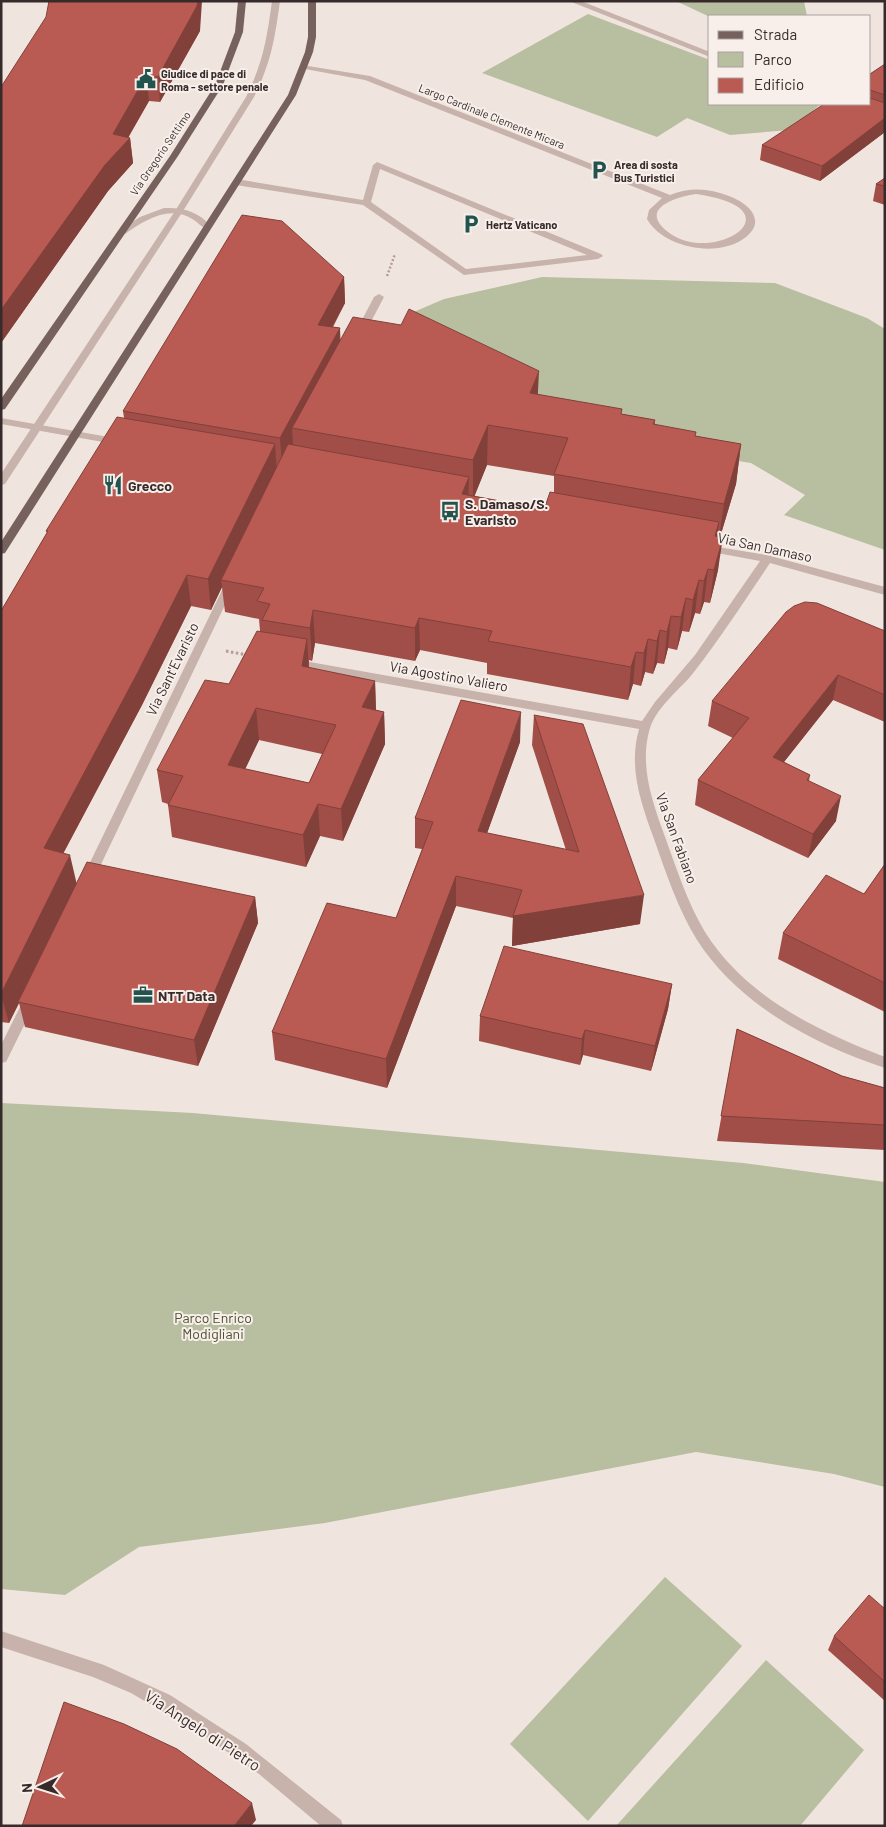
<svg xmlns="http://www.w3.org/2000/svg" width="886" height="1827" font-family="Barlow,sans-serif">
  <rect width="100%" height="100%" fill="#f0e5de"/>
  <path fill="#b8bea0" d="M676,1H804L807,16L710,17Z
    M588,14L710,60V104H821L790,130L730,135L687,118L657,137L482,73Z
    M542,277L775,283L867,318L885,329V550L784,515L805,495L751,463L615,442L409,314L444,299Z
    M1,1103L193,1113L743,1163L885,1182V1487L834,1474L696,1452L325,1523L139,1547L65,1595L1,1589Z
    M665,1577L742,1646L588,1821L510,1744Z
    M766,1660L864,1750L800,1826H616Z"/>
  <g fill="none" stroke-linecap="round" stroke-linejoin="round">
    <path stroke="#b39d96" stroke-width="2.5" stroke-dasharray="2 2" stroke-linecap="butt" d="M387,276L395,254"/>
    <path stroke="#b39d96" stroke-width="3" stroke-dasharray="2.5 2.5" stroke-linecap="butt" d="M226,651L247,655"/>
    <path fill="#c7b3ab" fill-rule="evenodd" d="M272,1H280C275,38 271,63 254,97L183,211L5,484L1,485V474L175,211L246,97C263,63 267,38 272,1Z
      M302,65L370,76L670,195C690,187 709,188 729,196C748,203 767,220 746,237C719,259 663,248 647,219L649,210L662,198L365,80L305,69H302ZM696,194C802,209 713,267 668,232C638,209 675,197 696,194Z
      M377,162L601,254L603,256L598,259L464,275L363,205L236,185L232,182L236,179L363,200L373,165ZM380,169L587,255L466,269L371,202Z"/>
    <path fill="#c7b3ab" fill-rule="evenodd" d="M569,1H581L710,52V57Z
      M164,208C183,207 199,212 211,226L210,228C202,229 200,224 194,220C170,204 145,220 125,234L122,235L117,232L140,217Z
      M379,294L384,297L365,333L360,336L357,335L355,333L374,297Z
      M1,418L120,439L125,442L120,445L1,424Z
      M705,545L767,555L885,587V595L770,563C745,600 721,637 694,672C680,690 658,705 650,728C639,764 652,801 664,834C676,867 687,902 705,932C746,997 816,1030 885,1057V1068C813,1044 739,1005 697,940C678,909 666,873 654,839C641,803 628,768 639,729L293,667L287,663L293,659L642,721L655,702L695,655L760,561L701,550L700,548L701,546Z
      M230,580L235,584L94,879L92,882H84L82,879L225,584Z
      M29,998L34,999L35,1003L6,1062L1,1063V1045L24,999Z
      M1,1631L104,1665L170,1695L246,1744L341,1820L343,1826H321L259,1774L209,1739L131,1693L93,1677L1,1647Z"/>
    <path fill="#76615c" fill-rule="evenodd" d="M238,1H246L243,32L223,85L178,156L5,409L1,410V399L170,156L215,85L235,32Z
      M308,1H316V37L313,52L296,95L5,553L1,554V542L288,95L305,52L308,37Z"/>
  </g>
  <path fill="#a04e47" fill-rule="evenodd" d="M200,31L160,102L149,101L128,138H130L133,163L108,191L1,343V87Z
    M885,64V132L820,181L760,160L762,145L870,104V74Z
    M885,178V205L873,201L876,184Z
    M344,277L345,303L333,327L340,328V340L538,395L622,414L655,420V425L695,436L741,444L736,484L720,537L718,570L710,603L704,602L700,614L695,613L689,632L682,631L677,650L668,648L664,664L657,663L653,674L645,672L641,686L633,684L628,700L487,674V663L420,650L415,661L315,643L312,661L309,660V668L375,681L376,710L384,712L385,744L343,841L320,836L306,867L172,837L168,805V804L162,802L157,770L229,684L260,631L259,619L225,612L222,587L211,610L191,606L142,705L63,854L76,884L255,897L258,923L198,1066L25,1027L19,1003L9,1023L1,1022V611L47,533L46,531L124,418L123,411ZM487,465L554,476V492L545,507H533L474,496ZM259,740L322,754L309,783L245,769Z
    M885,631V722L833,700L784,762L810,775L809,781L836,821L808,858L695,805L698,780L733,738L708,726L712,701Z
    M534,715L640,924L512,946L513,918L456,906L387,1088L275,1060L272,1032L396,918L422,849L415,848V818L520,742L487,833L566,850L532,745Z
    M885,864V1012L778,959L783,933L864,894Z
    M672,984L668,1009L651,1071L583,1055L580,1065L479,1041L480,1016Z
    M737,1029L842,1076L885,1088V1150L717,1141Z
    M885,1609V1701L828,1650L834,1636Z"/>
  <path fill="#82403a" d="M198,1H202L200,31L160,102L158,77Z
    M146,76L149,101L126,141L130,138L133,163L108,191L1,343V310L113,134Z
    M885,118V132L820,181L822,166Z
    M344,277L345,303L319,351L318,325Z
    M340,328L341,355L292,428L293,444L282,465L280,438Z
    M539,371L537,411L528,433L530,393Z
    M488,425L487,465L473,500V460Z
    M275,444L277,474L221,580L222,587L211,610L208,579Z
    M741,444L736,484L718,544L724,504Z
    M469,477L468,510L462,494Z
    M719,522L715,555V536Z
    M723,537L718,570L710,603L714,570Z
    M708,569L704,602L700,614L704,581Z
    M187,575L191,606L142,705L50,878L44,848Z
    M699,580L695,613L689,632L693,600Z
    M686,598L682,631L677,650L681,617Z
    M313,610L315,643L312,661L310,628Z
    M671,616L668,648L664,664L667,632Z
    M419,618L420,650L415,661V628Z
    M660,630L657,663L653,674L657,641Z
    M307,639L309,672L302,666Z
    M648,639L645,672L641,686L644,653Z
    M636,652L633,684L628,700L631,667Z
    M838,675L833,700L768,782L773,757Z
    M375,681L376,713L362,707Z
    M256,708L259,740L232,797L228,765Z
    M384,712L385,744L343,841L341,809Z
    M521,712L520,742L477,861L478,831Z
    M841,796L836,821L808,858L813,834Z
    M318,804L320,836L306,867L303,835Z
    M70,855L77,885L18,1002L19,1003L9,1023L1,994Z
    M456,876V906L387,1088L386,1059Z
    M644,895L640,924L512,946L513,916Z
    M255,897L258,923L198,1066L194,1040Z
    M672,984L668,1009L651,1071L655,1046Z
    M585,1030L583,1055L580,1065L582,1039Z
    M252,1803L256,1820L251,1826H234Z"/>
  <path fill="#ba5b53" stroke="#82403a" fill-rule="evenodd" d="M49,1H198L197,6L158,77L146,76L113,134L130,138L105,165L1,310V87L46,17Z
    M885,64V95L870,90V74Z
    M870,98L885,103V118L822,166L762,145L824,104H870Z
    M885,178V186L876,184Z
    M242,215L282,221L344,277L318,325L340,328L280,438L123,411Z
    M409,309L539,371L530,393L622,409L621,414L655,420L653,424L696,432L695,436L741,444L724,504L554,474L568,438L488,425L473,460L292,428L353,317L401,325Z
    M117,417L275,444L208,579L187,575L137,674L44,848L70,855L1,994V611L48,531H46Z
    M288,444L469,477L462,494L533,507L534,505L545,507L550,492L719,522L715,536L723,537L714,570L708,569L704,581L699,580L693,600L686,598L681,617L671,616L667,632L660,630L657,641L648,639L644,653L636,652L631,667L488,641L492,631L419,618L415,628L313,610L310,628L262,620L270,604L257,601L264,588L221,580Z
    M805,602L817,603L885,631V695L838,675L773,757L810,775L807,780L841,796L813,834L698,780L749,718L712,701L786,612L794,606Z
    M257,631L307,639L302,666L375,681L362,707L384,712L341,809L318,804L303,835L168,805L183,776L157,770L205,680L229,684ZM256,708L336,725L309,783L228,765Z
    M461,700L521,712L478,831L579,852L534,715L583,724L644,895L513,916L522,890L456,876L386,1059L272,1032L327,903L396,918L433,822L415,818Z
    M87,862L255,897L194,1040L18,1002Z
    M885,864V983L783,933L826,875L864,894Z
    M504,946L672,984L655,1046L585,1030L582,1039L480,1016Z
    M737,1029L842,1076L885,1088V1125L721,1116Z
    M869,1595L885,1609V1682L834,1636Z
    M64,1702L124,1724L177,1749L252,1803L234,1826H22Z"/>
  <defs>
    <symbol id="civic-bare" viewBox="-9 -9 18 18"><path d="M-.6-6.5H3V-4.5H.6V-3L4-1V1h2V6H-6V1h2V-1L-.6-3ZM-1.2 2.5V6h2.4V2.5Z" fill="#23534e" stroke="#f8efea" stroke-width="2.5" paint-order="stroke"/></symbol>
    <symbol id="parking-bare" viewBox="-9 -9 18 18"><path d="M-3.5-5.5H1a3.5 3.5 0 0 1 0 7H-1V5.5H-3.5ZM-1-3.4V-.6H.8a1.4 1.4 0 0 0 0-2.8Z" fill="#23534e" stroke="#f8efea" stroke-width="2.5" paint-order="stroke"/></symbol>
    <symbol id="restaurant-bare" viewBox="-9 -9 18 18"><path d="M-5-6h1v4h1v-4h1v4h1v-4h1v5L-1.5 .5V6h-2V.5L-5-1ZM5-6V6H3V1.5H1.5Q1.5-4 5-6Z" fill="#23534e" stroke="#f8efea" stroke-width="2.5" paint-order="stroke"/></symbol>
    <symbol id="bus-bare" viewBox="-9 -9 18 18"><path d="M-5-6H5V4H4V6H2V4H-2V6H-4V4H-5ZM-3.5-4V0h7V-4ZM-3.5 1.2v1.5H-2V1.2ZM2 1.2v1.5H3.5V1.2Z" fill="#23534e" stroke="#f8efea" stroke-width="2.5" paint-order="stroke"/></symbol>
    <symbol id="office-bare" viewBox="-9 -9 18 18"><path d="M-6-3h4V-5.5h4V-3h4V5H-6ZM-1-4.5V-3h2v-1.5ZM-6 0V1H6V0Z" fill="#23534e" stroke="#f8efea" stroke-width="2.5" paint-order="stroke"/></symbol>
  </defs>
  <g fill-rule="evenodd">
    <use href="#civic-bare" x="132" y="65" width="28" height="28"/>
    <use href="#parking-bare" x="585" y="156" width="28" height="28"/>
    <use href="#parking-bare" x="457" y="210" width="28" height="28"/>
    <use href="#restaurant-bare" x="99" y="471" width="28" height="28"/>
    <use href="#bus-bare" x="436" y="497" width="28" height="28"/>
    <use href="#office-bare" x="129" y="981" width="28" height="28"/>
  </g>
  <g text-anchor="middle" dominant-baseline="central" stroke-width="4" stroke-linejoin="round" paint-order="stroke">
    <g font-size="11" font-weight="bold" fill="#362b2a" stroke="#f8efea" text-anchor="start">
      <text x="161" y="73">Giudice di pace di<tspan x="161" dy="13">Roma - settore penale</tspan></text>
      <text x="614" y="164">Area di sosta<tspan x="614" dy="13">Bus Turistici</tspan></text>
      <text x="486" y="224">Hertz Vaticano</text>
    </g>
    <g font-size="11" fill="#362b2a" stroke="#f8efea">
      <text transform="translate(492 116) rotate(22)">Largo Cardinale Clemente Micara</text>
      <text transform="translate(160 153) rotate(-56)">Via Gregorio Settimo</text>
    </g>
    <g font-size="14" font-weight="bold" fill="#362b2a" stroke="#f8efea" text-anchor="start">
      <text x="128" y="485">Grecco</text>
      <text x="465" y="503">S. Damaso/S.<tspan x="465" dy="16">Evaristo</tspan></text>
      <text x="158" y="995">NTT Data</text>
    </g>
    <g font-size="14" fill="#362b2a" stroke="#f8efea">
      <text transform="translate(765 547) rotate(12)">Via San Damaso</text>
      <text transform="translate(172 669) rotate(-64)">Via Sant'Evaristo</text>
      <text transform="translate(449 676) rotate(10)">Via Agostino Valiero</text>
      <text transform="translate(677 838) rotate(70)">Via San Fabiano</text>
    </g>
    <g font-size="14" fill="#4a5130" stroke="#f8efea">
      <text x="213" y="1317">Parco Enrico<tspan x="213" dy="16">Modigliani</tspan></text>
    </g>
    <g font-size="16" fill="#362b2a" stroke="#f8efea">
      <text transform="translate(203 1730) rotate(33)">Via Angelo di Pietro</text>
    </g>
  </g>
  <rect width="886" height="1827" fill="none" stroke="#362b2a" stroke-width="5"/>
  <rect x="708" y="15" width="162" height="90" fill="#f8efea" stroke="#aaa19d"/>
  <rect x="718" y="31" width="25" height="8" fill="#76615c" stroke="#aaa19d"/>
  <text x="754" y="40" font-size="15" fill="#362b2a">Strada</text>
  <rect x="718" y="52" width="25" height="15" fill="#b8bea0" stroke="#aaa19d"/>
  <text x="754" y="65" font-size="15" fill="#362b2a">Parco</text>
  <rect x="718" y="78" width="25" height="15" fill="#ba5b53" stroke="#aaa19d"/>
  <text x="754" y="90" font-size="15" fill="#362b2a">Edificio</text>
  <g transform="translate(40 1787) rotate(266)" stroke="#f8efea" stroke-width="4" paint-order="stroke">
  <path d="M0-4L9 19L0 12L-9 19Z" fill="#362b2a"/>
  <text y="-8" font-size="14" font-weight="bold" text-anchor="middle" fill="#362b2a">N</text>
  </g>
</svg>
